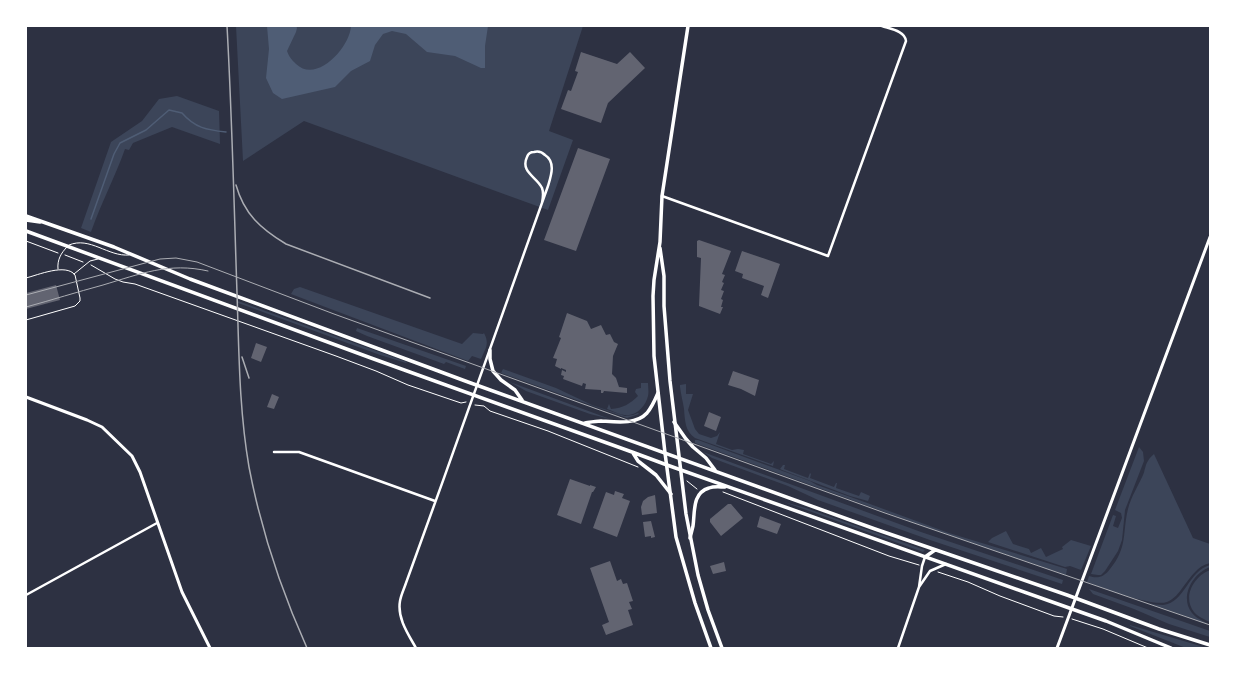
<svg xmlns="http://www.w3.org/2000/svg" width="1236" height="674" font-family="Raleway,sans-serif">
  <rect width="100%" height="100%" fill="#2d3142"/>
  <path fill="#3c4559" d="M236,26H583L549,131L573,140L548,210L304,121L243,161Z
    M177,96L219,111L220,144L172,127L133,143L129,150L125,149C115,177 101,203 91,232L81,228L111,142L142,121L159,99Z
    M300,287L462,344L473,333L483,334L484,333C490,344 485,349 481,359L472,356L468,361L291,294L294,289Z
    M238,301L407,362L406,363L380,355L238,303Z
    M357,328L466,366L465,369L446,362L444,364L367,336L356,331Z
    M503,369L556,388L592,405L625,416L633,415L638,413L639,414L627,418L501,373Z
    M510,382L610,419L590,414L526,391Z
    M641,383H648C648,387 649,392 648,396C646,405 638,414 629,415C622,416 613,411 607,409L609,404L611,409C623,408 630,404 638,396L635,392L636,389L641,388Z
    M686,384V394H693L688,410L695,429L699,434L711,438L717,436L720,432L716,444L732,450L738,449L744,450L743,454L771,464L774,461L773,466L695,438C685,431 685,421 684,409C683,402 681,395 680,387V385Z
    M695,440H698L810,481L817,485L870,504L949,533L1067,569L1066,575L915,523L695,443Z
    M1139,447L1143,452L1144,461L1125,510L1122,540L1118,551L1105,571L1101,575H1098L1091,574L1113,515L1116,516L1113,526L1118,528L1122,518L1121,513L1115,510Z
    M703,452L921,532L1063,580L1062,584L930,540L818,500L788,486L712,458Z
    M1154,454L1193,538L1210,544V563C1197,566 1191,577 1183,587C1179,593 1174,599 1167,602C1151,607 1104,588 1087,582L1089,576C1098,579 1104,577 1110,569C1128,547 1122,534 1128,509C1131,497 1138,486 1143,475C1145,471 1145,465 1148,461C1149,458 1152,456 1154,454Z
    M783,465H785L784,469L808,478L810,473L811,474L810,478L834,487L836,483H837L836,488L859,496L861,492L870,496L868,501L850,496L782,470L780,469Z
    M784,502L806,508L925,550L923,552Z
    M1006,531L1013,544L1029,549L1031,553L1041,548L1046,557L1063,549L1062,547L1071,540L1091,546L1081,570L1070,566L1065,567L988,542L992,538Z
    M1210,565V567C1193,573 1179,597 1192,613C1196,618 1203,621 1208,624L1148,603C1153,604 1158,605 1163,605C1185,603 1188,571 1210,565Z
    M1210,570V622C1204,619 1198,617 1194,612C1182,597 1194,576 1210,570Z
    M1089,589L1210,631V637L1169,624L1134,609L1093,594Z
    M1130,625L1207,648H1186L1130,626Z"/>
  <path fill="#4f5d75" d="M267,26H296L297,28L296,32L287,51C289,57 292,60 296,64C317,84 350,47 351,26H488L485,46V68H481L455,56L427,52L406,34L392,31L383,34L375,45L370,61L351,71L335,87L282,99L273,93L266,78L269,49Z"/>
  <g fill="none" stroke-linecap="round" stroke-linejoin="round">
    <path stroke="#4f5d75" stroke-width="1.5" d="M91,219L114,154L120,143L146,130L169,110L182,113C195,128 207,130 226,132"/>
  </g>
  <path fill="#626471" d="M581,52L617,64L630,52L645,68L608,103L601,123L561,109L568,90L571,91L578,72L575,71Z
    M578,148L610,159L576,251L544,240Z
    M699,240L731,251L722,274L725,275L722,282L724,283L721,290L724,291L721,299L723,300L721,307H723L720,314L699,306L701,258L697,257V241Z
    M742,251L780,264L768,298L761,295L764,286L742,278L743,274L735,271Z
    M56,285L60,300L26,309V293Z
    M567,313L587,321L591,329L601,325L606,335L610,334L614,342L618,344L613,356L612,374L616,378L619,387L627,388V393L604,391L603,393H601V390L585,389L586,384L583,383L582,386L563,379L564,376L561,375L562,370L566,372V370L561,368V369L555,366L557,359L553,358L561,338L559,337Z
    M256,343L267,347L261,362L251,358Z
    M733,371L759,380L755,396L741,389L728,385Z
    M272,394L279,397L274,409L267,407Z
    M709,412L721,417L716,431L704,426Z
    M570,479L590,486V485L596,487L593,492H592L581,524L557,515Z
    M615,491L624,494L622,498L630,501L617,537L593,528L606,492L614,495Z
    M655,495L657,513L642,515L641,507L643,501L648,497Z
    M728,504H731L743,518L721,536L710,522V519Z
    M760,516L781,524L777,534L757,527Z
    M651,521L655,537L651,538V536L645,537L643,522Z
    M610,561L617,581L621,579L623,584L627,583L633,601L629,602L632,609L628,610L633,625L606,635L602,625L609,622L590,568Z
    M724,562L726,571L713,574L710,566Z"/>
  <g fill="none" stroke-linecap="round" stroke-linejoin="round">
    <path stroke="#fff" stroke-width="1" d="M26,241L58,253
      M65,255L83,262
      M91,265L115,279L123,282L135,284L336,356L376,371L408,385L461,403L466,402
      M475,405L484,406L490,411L548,431L638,467
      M687,481L697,489
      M723,492L889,556L919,565
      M938,572L968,582L1000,596L1054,616L1063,617
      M1072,619L1103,629L1148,648"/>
    <path stroke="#fff" stroke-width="1" d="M69,245C90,236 108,257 129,255
      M58,269C57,260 61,253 67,247
      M74,274L90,261L98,259
      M26,278C38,275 66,263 75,275L80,298V301L75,306L26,320"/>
    <path stroke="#fff" stroke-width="2.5" d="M662,196L828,256L906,41C905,31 891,29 882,26
      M274,452H299L435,501
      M919,587L930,571L946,564
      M26,595L157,523
      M416,648C408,634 397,618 400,601C401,595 404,589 406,583C454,451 501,319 548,186C551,176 556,162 545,155C542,152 538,151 534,152C530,152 528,154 527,157C520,172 537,177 542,188C544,193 543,198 542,203
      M898,648L919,587L922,566L925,557"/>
    <path stroke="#fff" stroke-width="3" d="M26,397L87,420L102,427L132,456L140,472L182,592L210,648
      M1057,648L1210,237"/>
    <path stroke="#fff" stroke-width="3.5" d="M688,26L662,196L660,242L654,280L653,296L654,356L665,453L676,537L695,603L711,648
      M660,248L664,276V306L670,381L686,514L698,575L708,610L722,648"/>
    <path stroke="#fff" stroke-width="3.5" d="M26,216L114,247L190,279L468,382L875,529L1067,595L1159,629L1210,645
      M26,220L40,222
      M26,231L371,358L632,452L667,465L1072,609L1106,621L1171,648
      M490,350V359L493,371L501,380L515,390L522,400
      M674,422L686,439L693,447L706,458L715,470
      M585,423C591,422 596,421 601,421C616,422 636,425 647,413C652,407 655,400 658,393
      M633,453L638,461L656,475L671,494
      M690,538C691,534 692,530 693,526C695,512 692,493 709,488C714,486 720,487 725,487
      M925,557L935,550"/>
    <path stroke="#abadb3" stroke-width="1" d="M26,295L160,259L176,258L197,262L334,314L885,513L1210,625
      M26,307C52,300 77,292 103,285C140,274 169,262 208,271"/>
    <path stroke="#abadb3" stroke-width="1.5" d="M227,26C232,115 234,204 237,293C239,351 239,409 249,467C261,530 281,590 307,648
      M236,185C244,214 261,229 286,244L430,298
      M242,357L249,378"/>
  </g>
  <rect width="1236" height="674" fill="none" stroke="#ffffff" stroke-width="54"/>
</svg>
